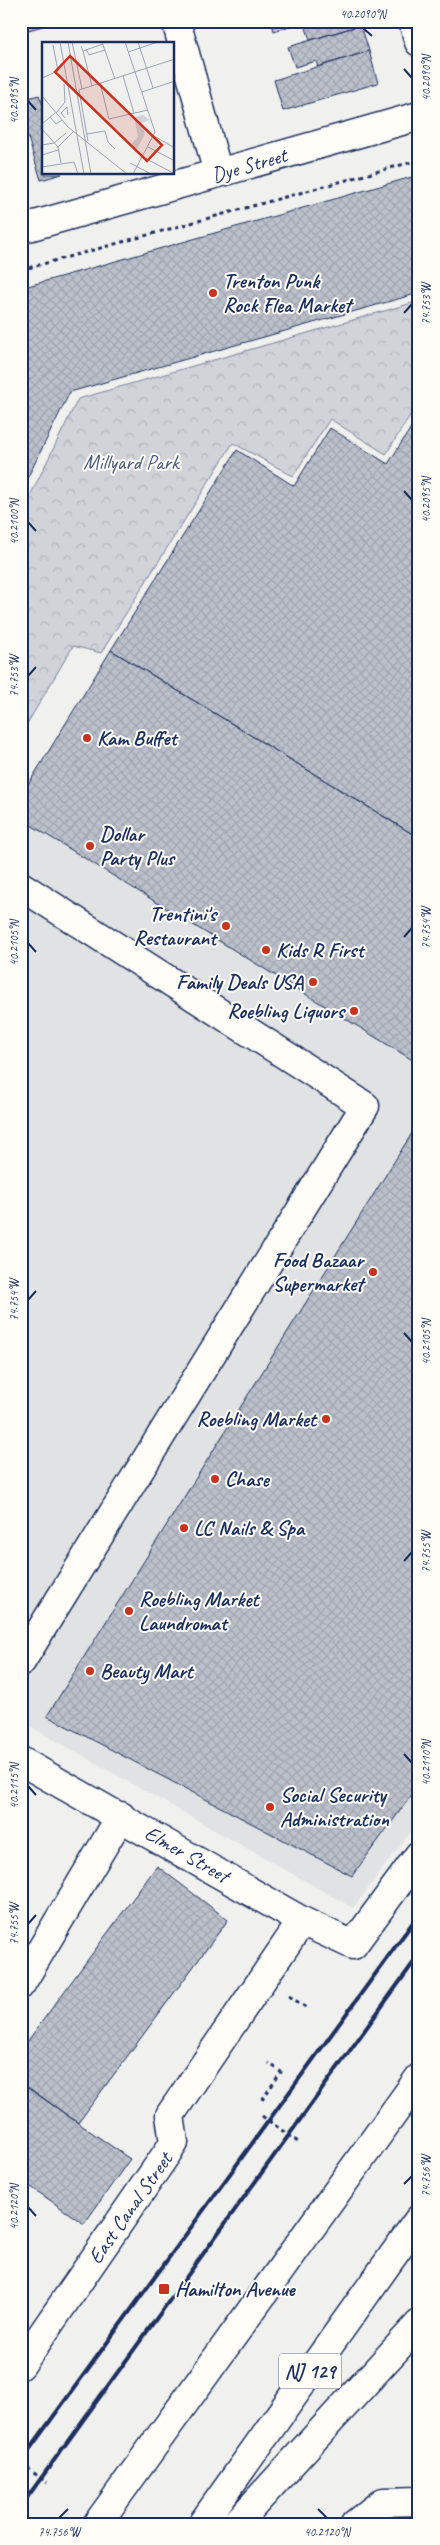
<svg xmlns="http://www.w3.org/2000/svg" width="440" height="2545" font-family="Caveat,sans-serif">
  <defs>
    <pattern id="forest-crowns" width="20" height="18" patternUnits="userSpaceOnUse" patternTransform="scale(1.25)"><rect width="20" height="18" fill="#d0d3d8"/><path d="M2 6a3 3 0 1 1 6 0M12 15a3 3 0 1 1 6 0" fill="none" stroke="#b2b5bc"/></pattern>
    <pattern id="building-cross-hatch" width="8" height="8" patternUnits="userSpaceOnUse" patternTransform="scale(1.25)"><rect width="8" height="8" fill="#bbc0ca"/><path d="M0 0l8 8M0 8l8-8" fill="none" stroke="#a0a5b0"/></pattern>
  </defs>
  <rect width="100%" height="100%" fill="#f0f0ee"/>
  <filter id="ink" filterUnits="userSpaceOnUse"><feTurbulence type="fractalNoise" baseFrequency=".02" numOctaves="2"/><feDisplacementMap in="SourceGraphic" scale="10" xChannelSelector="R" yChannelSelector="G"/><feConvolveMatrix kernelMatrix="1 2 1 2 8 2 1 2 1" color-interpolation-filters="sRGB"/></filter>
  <g filter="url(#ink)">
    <path fill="#e0e2e3" d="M111,650L419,838V1821L353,1908L21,1721V795Z"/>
    <path fill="url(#forest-crowns)" stroke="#76819b" d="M419,301V401L386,454L330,419L293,476L233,443L101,653L73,646L21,734V514L78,399Z"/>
    <path fill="url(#building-cross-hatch)" stroke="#1b2f5e" d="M21,21H41L43,26L21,32Z
      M271,21H307L274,31Z
      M360,21L361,25L310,40L304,22Z
      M361,25L369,51L318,67L316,61L295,67L288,47Z
      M369,51L378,83L283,111L274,80Z
      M39,95L44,107V174H62L41,180L21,115V100Z
      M419,175V293L70,392L21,491V288Z
      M419,415V838L111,650L237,450L294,486L330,428L388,464Z
      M111,650L419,838V1064L21,819V796Z
      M419,1122V1785L352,1876L47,1716Z
      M157,1866L228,1920L78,2123L21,2082V2050Z
      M28,2088L130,2159L84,2224L21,2180V2098Z"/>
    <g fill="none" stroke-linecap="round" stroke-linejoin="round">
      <defs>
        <path id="minor" d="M176,21L218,173
          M413,21L419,42
          M21,229L419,116
          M21,886L365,1106L21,1662
          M21,1761L302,1921L353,1945L419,1855
          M21,1984L121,1816
          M21,2365L174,2143L170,2115L302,1921
          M355,2524L383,2502L419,2501"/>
        <path id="highway" d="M97,2524L419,2078
          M202,2524L419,2219
          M236,2524L419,2324"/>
      </defs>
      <use href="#minor" stroke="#1b2f5e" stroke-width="31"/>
      <use href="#highway" stroke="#1b2f5e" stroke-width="31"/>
      <path stroke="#1b2f5e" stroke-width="3" stroke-dasharray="4 4" stroke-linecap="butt" d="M21,270L419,160
        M289,1996L307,2008
        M262,2100L281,2072L269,2063
        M262,2116L298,2142
        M21,2463L47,2483"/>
      <use href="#minor" stroke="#fdfcf7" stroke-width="28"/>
      <use href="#highway" stroke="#fdfcf7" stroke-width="28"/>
      <path stroke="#1b2f5e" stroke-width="4" d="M21,2461L419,1914
        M21,2506L419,1955"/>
    </g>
  </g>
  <path fill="none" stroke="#1b2f5e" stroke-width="2" d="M363,28L372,36M404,69L412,78M28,101L36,110M404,313L412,304M404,491L412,500M28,522L36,531M28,676L36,667M404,937L412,928M28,943L36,952M28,1300L36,1291M404,1333L412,1342M404,1561L412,1552M404,1754L412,1763M28,1786L36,1795M28,1924L36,1915M404,2184L412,2176M28,2207L36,2216M318,2509L327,2518M59,2518L68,2509"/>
  <g fill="#c8321e" stroke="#fdfcf7" stroke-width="2">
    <circle cx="213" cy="293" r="5"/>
    <circle cx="87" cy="738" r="5"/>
    <circle cx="90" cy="846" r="5"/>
    <circle cx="226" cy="926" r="5"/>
    <circle cx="266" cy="950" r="5"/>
    <circle cx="313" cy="982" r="5"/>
    <circle cx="354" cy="1011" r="5"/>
    <circle cx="373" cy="1272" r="5"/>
    <circle cx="326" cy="1419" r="5"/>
    <circle cx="215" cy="1479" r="5"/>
    <circle cx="184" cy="1528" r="5"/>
    <circle cx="129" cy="1611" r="5"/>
    <circle cx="90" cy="1671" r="5"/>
    <circle cx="270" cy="1807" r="5"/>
    <rect x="158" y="2283" width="12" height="12" rx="2.5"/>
  </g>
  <g text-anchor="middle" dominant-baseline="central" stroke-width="4" stroke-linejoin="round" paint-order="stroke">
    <rect fill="#fdfcf7" stroke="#5f6c8c" stroke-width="1" x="279" y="2353.5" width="62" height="35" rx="4"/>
    <g font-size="20" font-weight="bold" fill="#1b2f5e">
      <text x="310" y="2371">NJ 129</text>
    </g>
    <g font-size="21" fill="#1b2f5e" stroke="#fdfcf7">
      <text transform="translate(249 165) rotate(-16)">Dye Street</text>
      <text transform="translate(187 1854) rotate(30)">Elmer Street</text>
      <text transform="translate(130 2208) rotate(-55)">East Canal Street</text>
    </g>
    <g font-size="21" font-weight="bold" fill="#1b2f5e" stroke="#fdfcf7" text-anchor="start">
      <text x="223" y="281">Trenton Punk<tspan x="223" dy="24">Rock Flea Market</tspan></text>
      <text x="97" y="738">Kam Buffet</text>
      <text x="100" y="834">Dollar<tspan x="100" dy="24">Party Plus</tspan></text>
      <text x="216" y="914" text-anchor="end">Trentini's<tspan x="216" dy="24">Restaurant</tspan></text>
      <text x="276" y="950">Kids R First</text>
      <text x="303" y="982" text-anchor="end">Family Deals USA</text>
      <text x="344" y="1011" text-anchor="end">Roebling Liquors</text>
      <text x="363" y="1260" text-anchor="end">Food Bazaar<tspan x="363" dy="24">Supermarket</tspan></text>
      <text x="316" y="1419" text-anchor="end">Roebling Market</text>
      <text x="225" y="1479">Chase</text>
      <text x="194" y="1528">LC Nails &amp; Spa</text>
      <text x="139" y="1599">Roebling Market<tspan x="139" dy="24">Laundromat</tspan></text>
      <text x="100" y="1671">Beauty Mart</text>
      <text x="280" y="1795">Social Security<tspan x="280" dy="24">Administration</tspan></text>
      <text x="175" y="2289">Hamilton Avenue</text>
    </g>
    <g font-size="21" fill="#48587c" stroke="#fdfcf7">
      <text x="131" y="462">Millyard Park</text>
    </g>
  </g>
  <g transform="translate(42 42)">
    <rect width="132" height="132" fill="#f0f0ee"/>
    <path d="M101,73L108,78L99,81L103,92L93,111L90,101L96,95L92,75Z" fill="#d0d3d8"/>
    <path fill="none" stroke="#9ba3b4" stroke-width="1" d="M18,0L42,132M26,0L49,132M30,0L40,47M60,0L73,37M83,0L113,90L91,132M96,0L111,46M39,4L41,9L61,2M44,7L47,13L63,8M41,9L50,44M86,10L116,0M81,34L92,71M0,36L16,29L11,3M58,41L67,77L106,68M100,50L133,39M0,54L26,85L85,132M14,71L23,60L22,42M8,75L14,82L20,78M23,76L19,71L25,65L26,73M0,82L13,71M0,87L16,105M45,92L63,89L66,100L73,107M112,94L133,106M46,99L37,48L133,17M0,103L12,101L24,91M106,105L133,119M0,113L16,108M101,115L133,132M19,121L16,105L31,90M88,121L109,132M0,125L32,120L36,132"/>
    <path fill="#c8321e" fill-opacity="0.15" stroke="#c8321e" stroke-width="2.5" d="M28,14L120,103L105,119L13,30Z"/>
    <rect width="132" height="132" fill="none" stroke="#1b2f5e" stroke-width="2.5"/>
  </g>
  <rect width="440" height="2545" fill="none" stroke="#fdfcf7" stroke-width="55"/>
  <rect x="28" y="28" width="384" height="2490" fill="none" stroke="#1b2f5e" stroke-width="2"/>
  <g font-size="12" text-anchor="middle" fill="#1b2f5e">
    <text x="363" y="18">40.2090°N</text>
    <text transform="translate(426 78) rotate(-90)" y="4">40.2090°N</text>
    <text transform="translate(14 101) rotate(-90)" y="4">40.2095°N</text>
    <text transform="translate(426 304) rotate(-90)" y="4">74.753°W</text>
    <text transform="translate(426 500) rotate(-90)" y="4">40.2095°N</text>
    <text transform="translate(14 522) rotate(-90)" y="4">40.2100°N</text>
    <text transform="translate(14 676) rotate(-90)" y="4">74.753°W</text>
    <text transform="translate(426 928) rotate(-90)" y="4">74.754°W</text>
    <text transform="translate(14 943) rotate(-90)" y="4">40.2105°N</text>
    <text transform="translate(14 1300) rotate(-90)" y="4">74.754°W</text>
    <text transform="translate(426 1342) rotate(-90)" y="4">40.2105°N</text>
    <text transform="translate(426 1552) rotate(-90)" y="4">74.755°W</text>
    <text transform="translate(426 1763) rotate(-90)" y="4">40.2110°N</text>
    <text transform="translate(14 1786) rotate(-90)" y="4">40.2115°N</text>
    <text transform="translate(14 1924) rotate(-90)" y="4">74.755°W</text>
    <text transform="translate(426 2176) rotate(-90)" y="4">74.756°W</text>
    <text transform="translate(14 2207) rotate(-90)" y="4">40.2120°N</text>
    <text x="59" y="2536">74.756°W</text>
    <text x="327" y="2536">40.2120°N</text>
  </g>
</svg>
